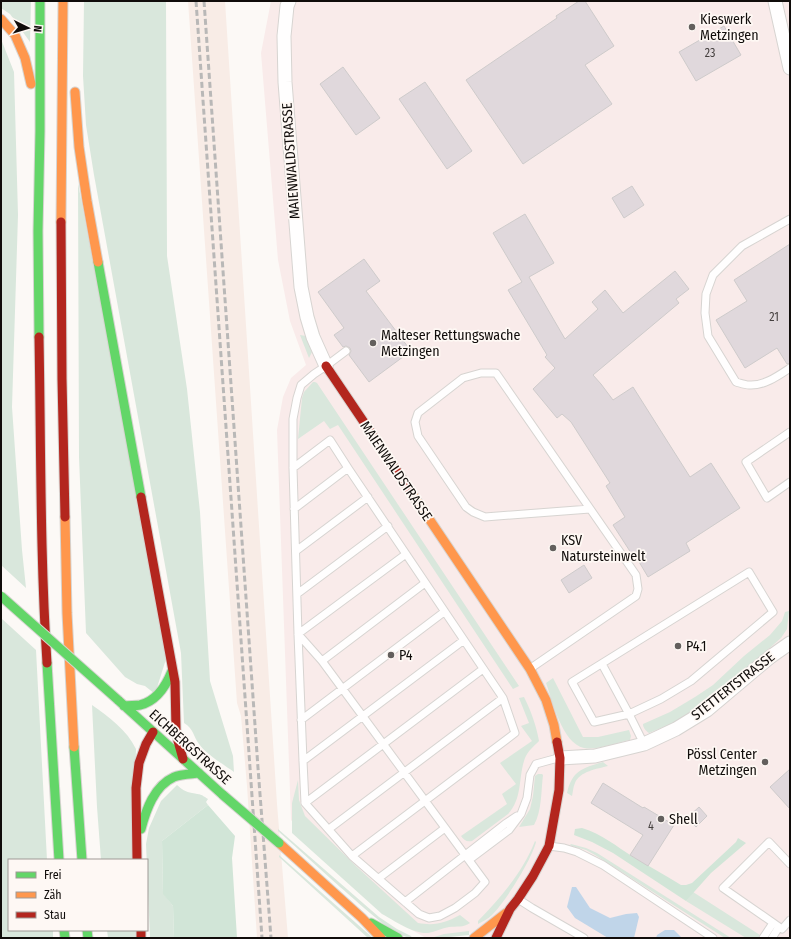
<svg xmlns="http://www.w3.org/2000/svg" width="791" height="939" font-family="'Fira Sans Condensed',sans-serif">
  <rect width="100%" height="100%" fill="#fcf9f6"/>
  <path fill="#f8ece6" d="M188,1H225L277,804L288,938H257L247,786L241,716L237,703Z"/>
  <path fill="#f9ebea" d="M271,1H790V938H475L469,932L436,938H426L403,925L310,846L291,820L277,430L283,397L291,378L306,365L290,321L278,260L261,53Z"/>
  <path fill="#d9e7dc" d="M1,1H31L30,42L10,14L1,8Z
    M84,1H166L167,256L187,389L200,512L210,681L233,756L234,772C223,764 207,755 199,744C193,736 194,729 184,723L181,653L94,175L86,125L83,76Z
    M1,39L14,72L18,215L12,407L22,550L26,588L1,565Z
    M78,183L167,656L155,694L145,686L137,684L125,677L86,633L79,457Z
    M300,335L306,336L312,352L309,358Z
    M313,382H315L317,383L519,686L513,689L338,425L330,429L324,421L298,439L302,398L304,392Z
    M789,611L787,629L781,638L719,693L694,711L673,723L649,733C646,731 643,728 643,724L670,712L695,697L713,685L744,656L770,635L782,621L785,612Z
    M1,618L36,650L47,860H9V930H53V938H1Z
    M553,678L583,737H598L629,730L631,736L630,740C619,742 595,751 584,748C562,743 553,702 546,683Z
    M524,697C531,711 536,725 539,741C534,746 528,751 525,758C518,777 523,798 508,814L472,841C466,842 464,840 461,836L507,804L502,794L516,784L500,763L532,741L521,726L529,723L519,698Z
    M92,705C109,717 127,730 136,749L133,860H101L97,807Z
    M603,762L608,766C597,769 580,771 575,783C573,787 573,792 572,796L567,793C572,771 582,768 603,762Z
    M538,774H542L543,775C541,791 542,811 534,825L519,827L530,809L533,796L535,776Z
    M298,780L299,800L305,816L357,867L418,923C435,926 445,923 460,915L470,923C463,928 457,926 449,927C442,928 435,932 428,933C413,934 395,921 382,914L292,833V803Z
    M177,785C181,789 186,792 192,793C201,795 199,793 208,799L206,802L208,805L162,841L163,893L173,906L174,938H150L146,844L149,828L161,801Z
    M278,829L379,917L397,929L411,936L412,938C394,938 355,899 340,887C319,868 299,850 278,831Z
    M535,841L536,842C531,861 505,902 492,915C488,919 483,921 478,924V921C501,897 523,872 535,841Z
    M571,844L586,848L597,853L731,938H725L595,855L586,850L572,846L570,845Z
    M279,855L373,938H368L279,857Z
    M693,892L760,935L758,938H746L686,901Z
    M107,930H136L137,938H108Z
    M469,931V935C456,936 443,938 431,938L444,934Z"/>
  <path fill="#d1e5d7" d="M208,805L235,836L232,858L237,938H174L173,906L163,894L162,841Z
    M582,828C602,834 616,846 633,857C649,866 665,875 681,885H686L692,883L736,842L738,838L746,843L711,873L686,901L613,853L592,842L574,835L575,829Z"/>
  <path fill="#c0d5e9" d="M572,887H576L590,908L610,918L626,914L637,913L639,917L634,938H608L575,918L567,907Z
    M665,930H674L682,938H656L657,935Z"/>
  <path fill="#e0d8dc" stroke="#cecbcb" d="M579,1H585L614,46L585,65L612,104L523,164L466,80L557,18L556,16Z
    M724,26L741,55L696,81L679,52Z
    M343,67L380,118L356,135L320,84Z
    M425,82L472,151L447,169L399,99Z
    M632,186L644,205L624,218L612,198Z
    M525,214L554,263L529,277L565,339L598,309L592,302L605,290L623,313L675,271L689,289L676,299L679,303L593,375L601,384L613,400L633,387L690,477L711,463L740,508L686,543L690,551L648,577L635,555L633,556L613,525L625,517L606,486L610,483L571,422L562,414L557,418L533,389L555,368L545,357L547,355L508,290L522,282L493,233Z
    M790,244V363L787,364L777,348L745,368L716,320L747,301L734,280Z
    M364,259L380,281L366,291L411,351L369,382L349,355L351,351L350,348L346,346L343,347L334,335L344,328L318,292Z
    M584,565L592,578L569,593L561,580Z
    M790,769V809L770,787Z
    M603,783L643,808L644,807L674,825L648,866L630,855L643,835L591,803Z
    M699,807L707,816L696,827L687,818Z"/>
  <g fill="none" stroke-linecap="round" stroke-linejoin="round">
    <defs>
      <path id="lane" d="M790,219L742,246L713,275L706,294L705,313L708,336L736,382C740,383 745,385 749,385C764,386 778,376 790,368
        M346,351L326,366L314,374L301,385L297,398L293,419V468L298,634L303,761L305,803L352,856L419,914L429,918L440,916L455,908L475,893L485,882L322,661L298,634L406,554
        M790,432L746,462L767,498L790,482
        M293,468L330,440L348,468L294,509
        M348,468L503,698L515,733L352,856
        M296,551L368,497
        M297,594L388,526
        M322,661L425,583
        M602,664L629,714L594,722L572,682L749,572L773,612L691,681L661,699L629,714L644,744
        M531,668L636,596L638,589L636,575L496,373H481L463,378L418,413L415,422L418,436L466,507L473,512L485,517L590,509
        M301,720L444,612
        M303,761L464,640
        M305,803L483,669
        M329,829L503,698
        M549,846L564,848L577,852L603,865L713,938
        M469,860L509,830L521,814L527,798L530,775L536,764L558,758
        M790,864L769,842L723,888L782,929L790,920
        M379,878L445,828
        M518,899L532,908L584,938
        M405,902L505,824L517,816
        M763,938L773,923
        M772,938L779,927"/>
      <path id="street" d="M289,1L287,6L284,36L285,82L301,287L307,317L313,337L326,366
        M775,1L790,68
        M560,758L595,756L644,744L676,729L707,710L770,657L790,643"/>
      <path id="fast" d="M98,262L141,497
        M39,337L38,231L40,131V1
        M47,663L59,860
        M118,700L223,795
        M124,706C129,705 135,706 140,705C157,701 166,686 172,671
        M74,747L82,860
        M141,829C146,810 154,786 174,777C181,774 191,774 199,773
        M371,923L398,938
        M64,930L65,938
        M87,930L88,938"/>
      <path id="slow" d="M1,19L15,35L25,58L31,84
        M75,92L79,147L87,201L98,262
        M61,222L63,1
        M411,492L530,669L546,700L554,725L557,742
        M65,517L67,613L74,747
        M279,843L362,918L381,938
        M474,938L506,913"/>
      <path id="jam" d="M61,222L62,379L65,517
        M39,337C41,446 40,555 47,663
        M326,366L411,492
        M141,497L175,682L176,729L178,741L183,759
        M137,860L136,788L139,763L146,744L153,732
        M141,930V938
        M496,938L510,909L518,899L533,876L549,846L559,790L560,758L557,742"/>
    </defs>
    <use href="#lane" stroke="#d7d4d1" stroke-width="9"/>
    <use href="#street" stroke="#d7d4d1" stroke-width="15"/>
    <use href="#fast" stroke="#d7d4d1" stroke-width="11"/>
    <use href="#slow" stroke="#d7d4d1" stroke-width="11"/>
    <use href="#jam" stroke="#d7d4d1" stroke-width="11"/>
    <use href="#lane" stroke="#fffefe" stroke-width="7"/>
    <use href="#street" stroke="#fffefe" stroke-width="13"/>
    <use href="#fast" stroke="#63d668" stroke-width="9"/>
    <use href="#slow" stroke="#ff974d" stroke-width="9"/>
    <use href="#jam" stroke="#b3261e" stroke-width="9"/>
    <path stroke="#b9b8b7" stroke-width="3" stroke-dasharray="6 3" stroke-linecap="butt" d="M196,1L262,938
      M204,1L258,768L271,938"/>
    <defs>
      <path id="fast-bridge" d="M1,596L118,700
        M223,795L279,843"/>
    </defs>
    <use href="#fast-bridge" stroke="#d7d4d1" stroke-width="11" stroke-linecap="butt"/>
    <use href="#fast-bridge" stroke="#63d668" stroke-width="9"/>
  </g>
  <g fill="#635f5d" stroke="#fef8f4" stroke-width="1.5">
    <circle cx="692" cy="27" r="4"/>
    <circle cx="373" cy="343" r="4"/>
    <circle cx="553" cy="548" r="4"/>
    <circle cx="678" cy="646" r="4"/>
    <circle cx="391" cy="655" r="4"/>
    <circle cx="765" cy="762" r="4"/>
    <circle cx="661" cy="819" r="4"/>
  </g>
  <g text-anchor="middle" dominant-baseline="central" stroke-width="3.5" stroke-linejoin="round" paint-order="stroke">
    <g font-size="12" fill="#443f3e">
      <text x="710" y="53">23</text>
      <text x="774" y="317">21</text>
      <text x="651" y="826">4</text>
    </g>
    <g font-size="14" fill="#100c0a" stroke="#fef8f4" text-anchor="start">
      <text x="700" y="19">Kieswerk<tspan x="700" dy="16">Metzingen</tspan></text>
      <text x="381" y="335">Malteser Rettungswache<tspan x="381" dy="16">Metzingen</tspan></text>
      <text x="561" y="540">KSV<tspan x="561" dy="16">Natursteinwelt</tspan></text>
      <text x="686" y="646">P4.1</text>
      <text x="399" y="655">P4</text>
      <text x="757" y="754" text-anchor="end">Pössl Center<tspan x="757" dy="16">Metzingen</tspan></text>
      <text x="669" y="819">Shell</text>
    </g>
    <g font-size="14" fill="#100c0a" stroke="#fef8f4">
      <text transform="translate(291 161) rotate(-94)">MAIENWALDSTRASSE</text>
      <text transform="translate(396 471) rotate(56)">MAIENWALDSTRASSE</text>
      <text transform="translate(733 686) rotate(-38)">STETTERTSTRASSE</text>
      <text transform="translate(190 747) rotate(42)">EICHBERGSTRASSE</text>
    </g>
  </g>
  <rect width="791" height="939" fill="none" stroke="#100c0a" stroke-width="4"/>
  <rect x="8" y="859" width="140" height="72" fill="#fef8f4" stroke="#9f9a96"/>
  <rect x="16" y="872" width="20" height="6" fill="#63d668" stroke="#9f9a96"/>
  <text x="44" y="879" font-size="12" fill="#100c0a">Frei</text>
  <rect x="16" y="892" width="20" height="6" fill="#ff974d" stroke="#9f9a96"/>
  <text x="44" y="899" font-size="12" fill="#100c0a">Zäh</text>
  <rect x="16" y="912" width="20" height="6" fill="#b3261e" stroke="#9f9a96"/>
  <text x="44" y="919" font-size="12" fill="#100c0a">Stau</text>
  <g transform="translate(28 28) rotate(95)" stroke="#fef8f4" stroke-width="3" paint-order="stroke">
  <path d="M0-3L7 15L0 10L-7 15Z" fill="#100c0a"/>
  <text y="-6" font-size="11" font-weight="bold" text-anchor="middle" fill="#100c0a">N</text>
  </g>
</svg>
